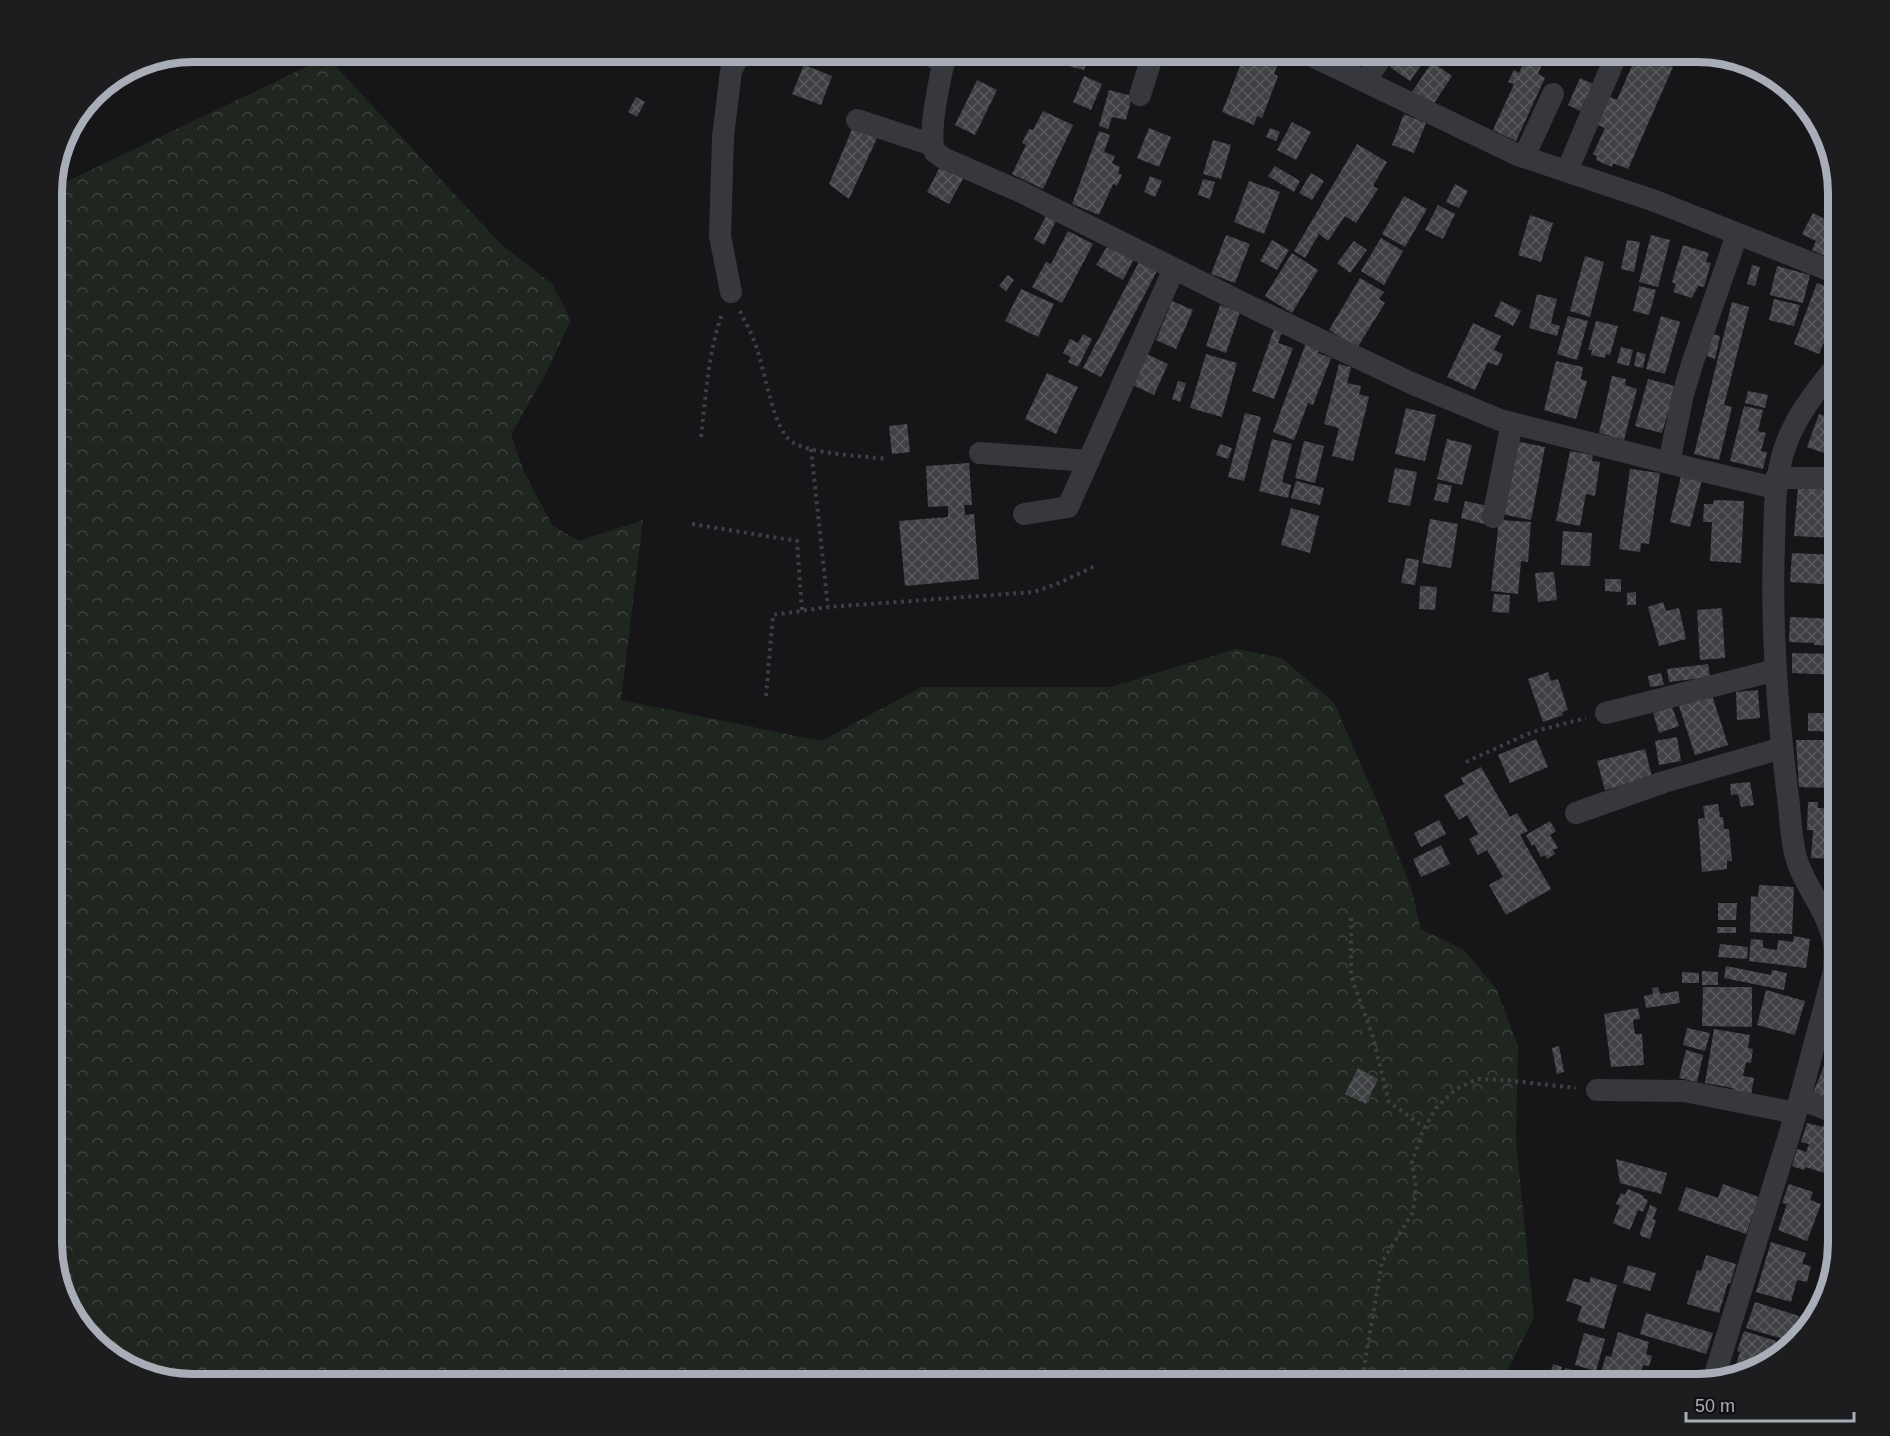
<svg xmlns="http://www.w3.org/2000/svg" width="1890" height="1436" font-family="Arial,sans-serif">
  <defs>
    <pattern id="forest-crowns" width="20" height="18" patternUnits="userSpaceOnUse" patternTransform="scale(1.5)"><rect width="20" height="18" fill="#1e261f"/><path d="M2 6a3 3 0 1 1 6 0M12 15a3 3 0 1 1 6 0" fill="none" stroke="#3c433d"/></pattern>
    <pattern id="building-cross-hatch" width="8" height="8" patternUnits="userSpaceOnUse" patternTransform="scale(1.5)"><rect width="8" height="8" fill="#404145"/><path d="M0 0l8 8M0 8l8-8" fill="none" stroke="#595a5e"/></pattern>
  </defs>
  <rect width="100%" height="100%" fill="#161618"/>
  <path fill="url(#forest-crowns)" d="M327,57L501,244L552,284L571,320L545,375L511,435L524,472L553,526L579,541L643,520L621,700L821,741L922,687H1110L1236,649L1282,658L1334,703L1377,801L1411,888L1421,929L1464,950L1497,990L1518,1046L1516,1141L1534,1318L1500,1385H192L147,1377L106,1355L66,1306L51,1252V189Z"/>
  <path fill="url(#building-cross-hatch)" d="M1069,51H1090L1084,70L1065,65Z
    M1246,51H1262L1280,58L1274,74L1278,76L1262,118L1257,116L1254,125L1222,112Z
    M1401,51H1416L1426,58L1410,81L1390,67Z
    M1651,51H1680L1675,62Z
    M1638,52L1673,67L1628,169L1613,163L1612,167L1596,160L1597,156L1593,154L1605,128L1595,124L1608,96L1617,100Z
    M1527,55L1543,62L1538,74L1545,78L1516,141L1493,130L1514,84L1508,82L1514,70L1519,73Z
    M1432,62L1452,76L1433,105L1412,92Z
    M804,65L832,76L821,105L792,94Z
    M1084,76L1102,84L1091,110L1073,102Z
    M1580,78L1593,84L1580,111L1568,105Z
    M977,80L997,90L975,135L955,125Z
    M1109,90L1132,96L1126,120L1112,117L1108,129L1099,126Z
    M636,97L645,102L637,117L628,112Z
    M1043,111L1073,125L1043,189L1012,174L1026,145L1022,143L1029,129L1033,130Z
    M1404,114L1426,123L1414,153L1392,145Z
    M1292,122L1311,132L1296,160L1277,150Z
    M853,127L877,138L849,199L829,184Z
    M1149,128L1171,137L1159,167L1137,158Z
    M1270,128L1280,132L1276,141L1266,137Z
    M1099,131L1110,135L1104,152L1115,156L1112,163L1120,167L1118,173L1122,175L1117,186L1113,184L1099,215L1072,204Z
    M1213,140L1231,145L1221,179L1203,174Z
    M1357,144L1387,162L1373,186L1378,189L1356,223L1345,216L1328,241L1319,234L1305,258L1294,251Z
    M941,165L964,177L949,204L927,192Z
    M1275,166L1300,181L1294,192L1268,176Z
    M1311,173L1324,181L1312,200L1299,193Z
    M1150,176L1162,181L1155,197L1144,192Z
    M1203,179L1215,182L1210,199L1198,195Z
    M1249,181L1280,192L1264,234L1234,222Z
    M1455,184L1468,191L1459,208L1446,202Z
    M1404,196L1427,209L1405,247L1382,234Z
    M1438,205L1455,214L1443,239L1425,230Z
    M1813,213L1839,226V238L1829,258L1812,250L1816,241L1802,234Z
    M1047,214L1057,219L1044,245L1034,239Z
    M1530,215L1553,223L1541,262L1518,255Z
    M1068,231L1093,244L1062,303L1032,287L1046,262L1051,264Z
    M1226,235L1250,244L1235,283L1211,274Z
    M1651,235L1670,240L1658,287L1639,282Z
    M1381,238L1403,251L1384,285L1361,271Z
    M1272,240L1289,250L1277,270L1260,261Z
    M1627,240L1640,242L1634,272L1621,269Z
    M1354,241L1367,250L1350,273L1337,263Z
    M1108,245L1134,259L1123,280L1096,265Z
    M1683,245L1709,253L1706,262L1711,263L1704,287L1698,286L1692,298L1673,292L1676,284L1672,282Z
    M1292,253L1318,270L1292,313L1265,296Z
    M1585,256L1604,262L1590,317L1570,311Z
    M1139,262L1157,271L1101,377L1083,368Z
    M1752,265L1760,267L1755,286L1747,284Z
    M1777,266L1810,275L1803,303L1770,295Z
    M1008,275L1014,280L1006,291L999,286Z
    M1360,278L1384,292L1379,299L1385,303L1357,348L1329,330Z
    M1817,283L1839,292V322L1836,321L1827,346L1823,344L1819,354L1794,344Z
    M1639,286L1656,290L1649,315L1633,311Z
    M1021,289L1054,304L1038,337L1005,321Z
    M1537,294L1557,299L1551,323L1560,326L1557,336L1529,328Z
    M1774,299L1800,305L1794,326L1769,320Z
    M1172,301L1193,310L1176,349L1156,340Z
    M1501,301L1521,311L1513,326L1494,316Z
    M1732,302L1749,307L1724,405L1732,407L1719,460L1694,454Z
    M1220,305L1240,312L1226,353L1206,346Z
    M1568,316L1588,321L1577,360L1557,354Z
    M1661,316L1680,322L1665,374L1646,369Z
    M1596,321L1618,326L1610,355L1606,354L1605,358L1591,355L1592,350H1588Z
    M1473,323L1501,336L1494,350L1503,354L1498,366L1488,362L1475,390L1447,377Z
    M1274,329L1282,332L1278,343L1293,348L1274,399L1252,391Z
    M1083,334L1092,339L1078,367L1068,362L1071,357L1063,353L1070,339L1078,343Z
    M1712,334L1720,336L1715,359L1707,356Z
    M1306,343L1320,348L1318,353L1331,358L1313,405L1308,403L1294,440L1273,432Z
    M1621,347L1633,350L1629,366L1617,363Z
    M1637,352L1646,354L1643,368L1634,366Z
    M1147,354L1168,364L1154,395L1133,385Z
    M1206,354L1237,363L1222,417L1190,408Z
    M1556,361L1583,367L1581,379L1587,381L1576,419L1544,410Z
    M1339,364L1351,367L1347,383L1361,386L1359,394L1369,397L1353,461L1332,456L1339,428L1324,424Z
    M1047,373L1078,387L1056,434L1025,419Z
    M1612,376L1626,379L1625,385L1637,389L1624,440L1599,433Z
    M1648,379L1675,386L1674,413L1668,412L1662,433L1635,426Z
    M1178,381L1186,383L1180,402L1172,399Z
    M1748,391L1768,395L1765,408L1745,403Z
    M1744,406L1763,410L1758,431L1766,433L1761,451L1767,452L1763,469L1730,461Z
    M1406,408L1436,415L1425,461L1395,454Z
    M1245,413L1261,417L1244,481L1228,477Z
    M1819,414L1839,421V431L1830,455L1807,447Z
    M907,424L910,452L892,454L889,426Z
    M1272,439L1292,444L1282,482L1291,485L1288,498L1259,491Z
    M1447,439L1472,445L1462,485L1437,479Z
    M1304,441L1324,446L1315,483L1295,478Z
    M1515,441L1545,447L1531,520L1501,514Z
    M1220,444L1232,448L1228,459L1216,455Z
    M1570,451L1593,455L1592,461L1600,462L1595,496L1586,494L1580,526L1556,521Z
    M969,463L972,505H964L965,515L974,514L979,579L905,586L899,521L948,517V506L928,507L926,466Z
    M1395,468L1417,472L1410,506L1388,502Z
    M1630,469L1660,473L1649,544L1641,543L1640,552L1619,549Z
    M1681,476L1702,480L1690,527L1670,522Z
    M1296,481L1324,488L1320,505L1291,498Z
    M1438,483L1452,486L1448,503L1434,500Z
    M1798,487L1829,490L1832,538L1794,536Z
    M1714,500L1744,501L1741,563L1710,561L1712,522H1703L1704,504H1713Z
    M1465,501L1488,506L1484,524L1461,518Z
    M1291,508L1319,516L1310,553L1281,545Z
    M1430,519L1458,524L1451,568L1422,563Z
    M1499,520L1531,522L1528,562L1521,561L1518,594L1491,591Z
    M1563,531L1592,533L1590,566L1561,565Z
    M1792,553L1839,555V585L1790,582Z
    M1406,558L1419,560L1415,585L1401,583Z
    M1554,572L1557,600L1538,602L1535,573Z
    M1605,579H1621V592L1605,591Z
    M1420,586L1437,587L1435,610L1419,609Z
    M1636,592V605H1627V593Z
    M1494,594L1510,595L1509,613L1492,612Z
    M1663,602L1666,611L1679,608L1686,639L1659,646L1648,607Z
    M1722,608L1725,658L1700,660L1697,610Z
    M1790,617L1839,619V646L1814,645V643L1789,642Z
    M1792,653L1839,654V675L1792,673Z
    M1708,664L1710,677L1669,682L1667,669Z
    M1548,672L1551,681L1558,679L1568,710L1562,712L1563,715L1543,722L1528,679Z
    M1661,673L1664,685L1650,687L1648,676Z
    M1758,690L1760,718L1737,720L1736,692Z
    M1712,695L1728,745L1695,755L1679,706Z
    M1672,707L1679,726L1659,733L1653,713Z
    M1808,713H1839V732L1808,731Z
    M1677,737L1681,761L1659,765L1655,741Z
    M1536,739L1548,767L1510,783L1498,755Z
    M1796,740H1839V758H1832L1833,788L1799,787Z
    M1645,749L1652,777L1605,790L1597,761Z
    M1835,760H1839V792H1836Z
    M1481,767L1510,817L1517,813L1528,831L1520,835L1551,889L1506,915L1489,885L1503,877L1487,850L1478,855L1469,839L1478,834L1467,815L1459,820L1444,795L1464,784L1461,778Z
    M1750,782L1754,805L1741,807L1738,794L1731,795L1730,784Z
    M1808,802H1818V808L1839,809V859L1811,858L1813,830H1807Z
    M1718,804L1720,817H1723L1724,829H1729L1732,861H1727V869L1702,872L1698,819L1705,818L1703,806Z
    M1439,820L1446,834L1421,847L1414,833Z
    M1550,821L1556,831L1550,835L1558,848L1553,850L1555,854L1547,859L1545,855L1541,857L1534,844L1532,846L1526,835Z
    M1441,845L1450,864L1421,877L1413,859Z
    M1759,885L1794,887L1792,934L1750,932L1751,896L1758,897Z
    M1718,903H1737L1736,920H1718Z
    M1717,927H1736V933H1717Z
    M1794,936L1810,939L1806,968L1749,961L1751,939L1763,940V948L1777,950L1778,940L1793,942Z
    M1720,944L1748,947L1747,959L1718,957Z
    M1726,966L1771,975L1772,970L1787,973L1784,990L1724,978Z
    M1702,971L1718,972V985H1702Z
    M1682,972L1699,973V983H1682Z
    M1658,987L1660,994L1678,991L1680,1003L1646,1008L1644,996L1653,994L1652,988Z
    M1703,987H1752V1027L1702,1026Z
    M1766,990L1805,1001L1795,1035L1757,1025Z
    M1638,1008L1640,1019L1633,1020L1635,1034H1642L1644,1065L1611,1067L1604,1014Z
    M1839,1027V1050L1829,1044Z
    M1687,1028L1710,1033L1705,1051L1683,1045Z
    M1714,1029L1750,1035L1748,1048L1753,1049L1751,1063L1746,1062L1743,1076L1754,1078L1751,1095L1732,1091L1733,1088L1705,1083Z
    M1559,1046L1564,1072L1557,1074L1552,1048Z
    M1686,1050L1703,1055L1697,1082L1679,1078Z
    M1828,1056L1839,1060V1103L1813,1093Z
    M1358,1068L1378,1079L1366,1104L1345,1094Z
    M1807,1123L1823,1127L1824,1124L1833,1126L1832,1130L1839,1132V1160L1835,1173L1829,1171L1828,1174L1805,1167L1804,1170L1792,1166L1797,1149L1806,1152L1809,1144L1801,1142Z
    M1616,1159L1667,1173L1661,1194L1620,1183Z
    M1723,1184L1759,1197L1746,1234L1678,1210L1686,1187L1718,1198Z
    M1789,1184L1813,1192L1810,1200L1821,1204L1807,1241L1778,1230L1787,1204L1782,1203Z
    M1628,1189L1644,1196L1643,1198L1648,1200L1643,1212L1638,1210L1630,1230L1613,1223L1620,1206L1616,1204L1621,1193L1625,1195Z
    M1650,1205L1657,1208L1653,1219L1656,1220L1650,1239L1641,1236L1640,1233Z
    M1835,1224L1839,1225L1837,1254L1826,1250Z
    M1771,1242L1806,1253L1802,1264L1811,1266L1807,1282L1797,1280L1791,1302L1756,1292Z
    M1706,1255L1736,1264L1730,1284L1728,1283L1719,1313L1687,1304L1697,1270L1701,1271Z
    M1628,1265L1656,1273L1650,1291L1623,1283Z
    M1591,1277L1617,1285L1604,1329L1577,1321L1582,1306L1566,1301L1574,1278L1589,1283Z
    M1755,1302L1799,1316L1790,1341L1746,1328Z
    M1646,1313L1713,1333L1706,1354L1640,1334Z
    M1744,1331L1776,1341L1770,1360L1771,1361L1760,1371L1749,1373L1735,1368L1740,1352L1737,1351Z
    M1618,1332L1649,1342L1646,1354L1652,1356L1649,1366L1643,1365L1638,1383L1601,1372L1606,1356L1611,1357Z
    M1584,1333L1605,1339L1596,1371L1575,1365Z
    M1553,1364L1562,1367L1557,1384L1548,1382Z
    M1565,1368L1601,1378L1599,1385H1560Z"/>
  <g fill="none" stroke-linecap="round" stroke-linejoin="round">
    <path stroke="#3d3f44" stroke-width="4" stroke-dasharray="3 4.5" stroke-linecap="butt" d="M79,112L82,118
      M740,311C746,323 753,336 757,349C765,371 773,429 792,442C811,454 863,456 887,459
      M701,437C706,395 708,351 723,312
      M811,449L828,607
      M692,524L797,541L802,611
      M766,696L773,615L828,607L1034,592L1059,583L1095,566
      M1466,762L1532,732L1586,718
      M1351,918V976L1372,1034L1389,1102L1425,1128
      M1361,1385L1382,1262L1413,1212L1416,1189L1412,1162L1422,1133L1436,1108L1456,1089L1478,1079L1505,1080L1576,1088"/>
    <path stroke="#37383d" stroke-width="22" d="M922,51L943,63
      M947,51C942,67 926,138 935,152C936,152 942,157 943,158L1021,192L1251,307L1411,383L1500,420L1669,463L1775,488
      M1302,51L1518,155L1655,201L1839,274
      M1365,81L1386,51
      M1140,95L1154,51
      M857,120L933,145
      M1524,157L1553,94
      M1567,171L1618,51
      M731,292L720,236L723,137L731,71L741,51
      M980,453L1089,461
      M1669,463L1683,394L1693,361L1737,235
      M1776,478H1839
      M1024,514L1068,507L1174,269
      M1493,517L1512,423
      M1606,713L1776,670
      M1576,813L1664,782L1782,748
      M1597,1090L1684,1091L1796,1113
      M1800,1099L1839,1114
      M1713,1381L1796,1113L1834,971C1834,960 1836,949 1833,939C1826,906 1800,883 1794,848C1790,829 1790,808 1787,789C1777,708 1771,626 1774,544C1775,512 1774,481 1784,450C1795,416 1817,390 1839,362"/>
  </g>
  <path d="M0 0H1890V1436H0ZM193 62H1697A131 131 0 0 1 1828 193V1243A131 131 0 0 1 1697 1374H193A131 131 0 0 1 62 1243V193A131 131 0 0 1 193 62Z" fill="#1d1d20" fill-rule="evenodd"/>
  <path fill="none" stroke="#a8adb8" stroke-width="8" d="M193 62H1697A131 131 0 0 1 1828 193V1243A131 131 0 0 1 1697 1374H193A131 131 0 0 1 62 1243V193A131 131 0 0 1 193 62Z"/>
  <path d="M1686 1412v9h168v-9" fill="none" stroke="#a8adb8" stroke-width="3"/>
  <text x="1695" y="1412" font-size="18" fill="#a8adb8" stroke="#111113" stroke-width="4.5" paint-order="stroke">50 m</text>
</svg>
